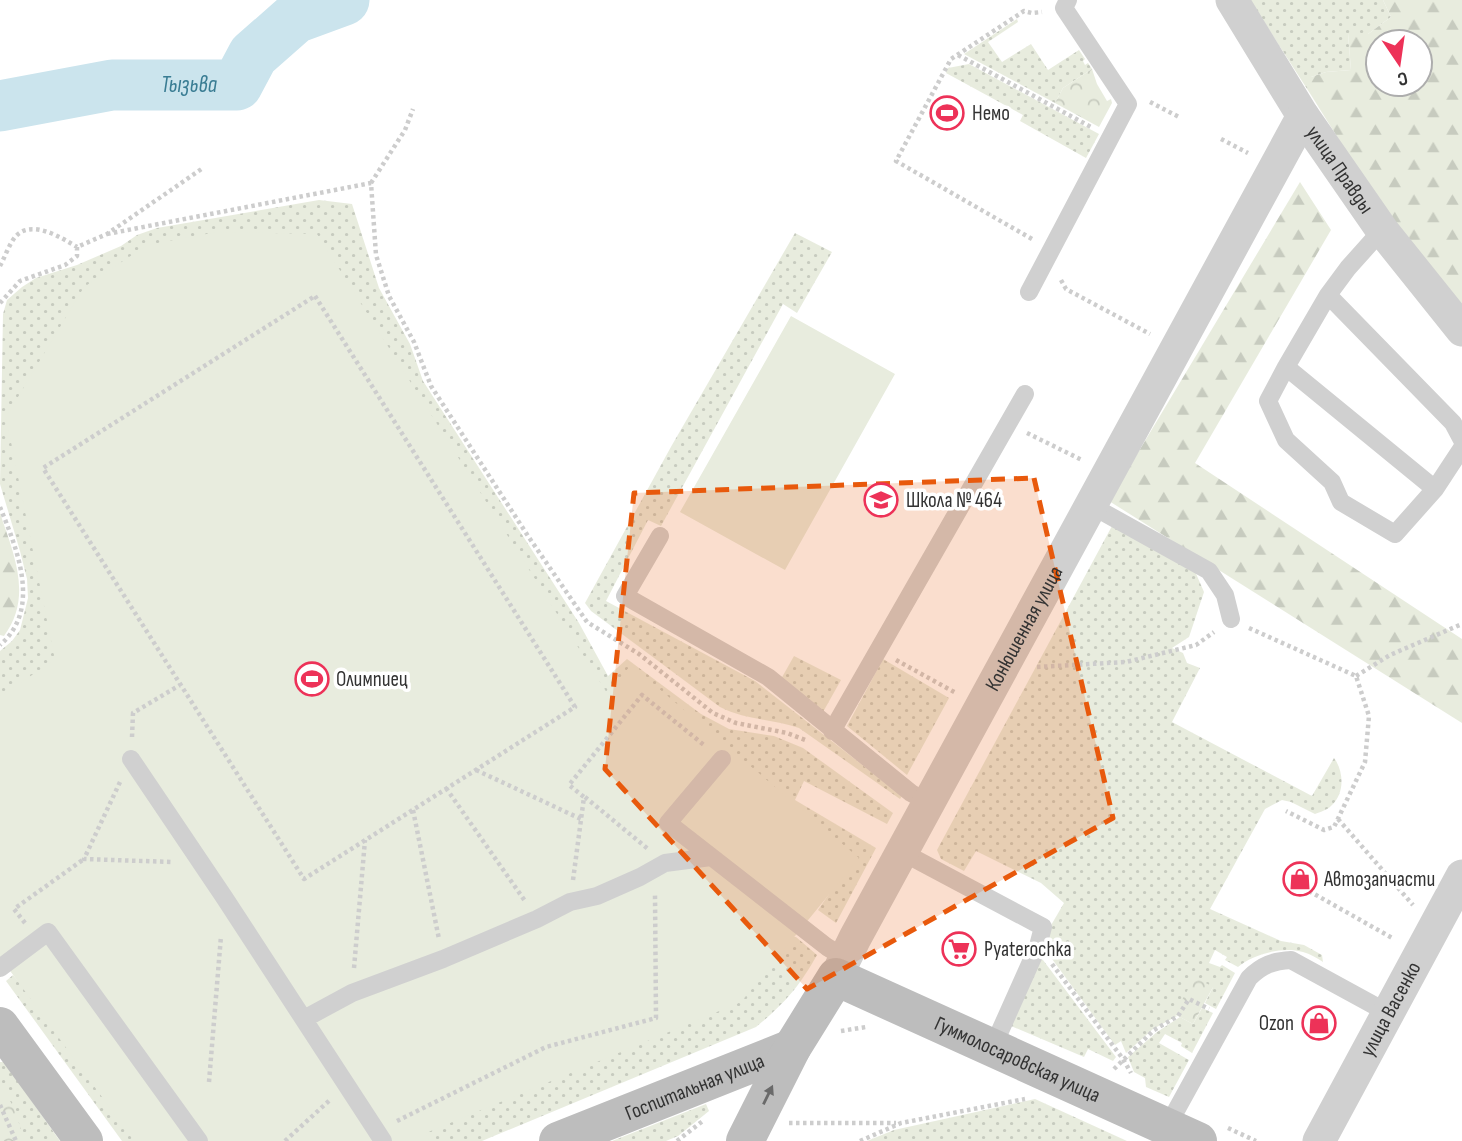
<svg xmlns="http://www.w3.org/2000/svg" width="1462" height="1141" font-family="'Sofia Sans Condensed',sans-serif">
  <defs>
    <pattern id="grass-dots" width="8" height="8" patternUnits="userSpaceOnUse" patternTransform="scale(1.75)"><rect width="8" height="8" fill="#e8ecde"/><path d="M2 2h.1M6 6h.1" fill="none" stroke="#c7cbbf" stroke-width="1.8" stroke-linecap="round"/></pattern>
    <pattern id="forest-firs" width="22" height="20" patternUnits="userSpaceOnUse" patternTransform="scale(1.75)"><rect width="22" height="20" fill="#e8ecde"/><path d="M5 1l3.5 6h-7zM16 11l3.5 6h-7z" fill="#c7cbbf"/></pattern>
    <pattern id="park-crowns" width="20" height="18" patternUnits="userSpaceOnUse" patternTransform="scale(1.75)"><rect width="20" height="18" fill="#e8ecde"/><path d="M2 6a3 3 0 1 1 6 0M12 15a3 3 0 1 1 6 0" fill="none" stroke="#c7cbbf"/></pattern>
  </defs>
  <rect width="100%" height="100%" fill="#fff"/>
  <path fill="url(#grass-dots)" d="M1250,0H1383L1391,17L1368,34H1348L1351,70L1326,72L1311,77V95Z
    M1017,19L1018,22L988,42L1002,62L1031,44L1048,70L1079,50L1085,59L1083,61L1085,65L1088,63L1092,69L1063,88L1055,103L964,54Z
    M969,64L1099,134L1086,158L1020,121L1023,115L946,73L948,68Z
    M319,200L352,204L379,288L410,344L423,381L579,623L608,676L627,659L701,714L729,729L774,736L803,748L893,813L887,824L804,781L795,800L876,848L836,923L818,910L829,894L559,790L78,654L0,738V651L12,641L20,630L28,598L27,579L20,551L0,484L3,314L7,300L22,287L36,278L77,265L121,246L137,235L157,228Z
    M795,233L832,252L797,313L783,304L661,526L648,520L606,601L755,681L902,796L900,799L799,728C773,719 745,720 720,707L591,611L585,603L672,445Z
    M1112,526L1194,569L1204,592L1189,637L1172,648L1183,653L1187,663L1200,668L1172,722L1312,796L1334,758C1344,771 1345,794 1331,806C1327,810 1320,812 1315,814L1291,802L1282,800L1265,809L1210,909L1281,941L1304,945L1322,955L1323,962C1317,958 1310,954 1303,952C1283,946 1253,954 1238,967L1225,960L1227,957L1215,950L1209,963L1220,967L1222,965L1235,973L1216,1009L1205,1003L1213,987L1175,1015L1177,1016L1153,1029L1126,1053L1121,1041L1115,1045L1044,948L1050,927L1064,903L1041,883L976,851L964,871L941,859L937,850Z
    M794,656L841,680L823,712L781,679Z
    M883,659L949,698L907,775L847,726Z
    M787,936L796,937L817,955C799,987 785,1003 756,1027L482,1141H398Z
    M1040,956L1116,1057L1113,1061L1088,1049L1084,1057L1011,1026Z
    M13,975L153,1141H122L6,981Z
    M1202,1008L1213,1013L1192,1053L1181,1046L1182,1043L1165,1034L1159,1043L1189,1060L1169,1097L1146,1087L1145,1078L1134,1072L1128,1057L1157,1032L1180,1017L1193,1024Z
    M0,1062H4L60,1141H18L0,1096Z
    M1035,1099L1127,1141H867L894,1130Z
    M706,1104L709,1111L678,1136L666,1141H612Z"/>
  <path fill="url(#forest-firs)" fill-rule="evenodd" d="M1383,0H1462V306L1391,223L1311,95V77L1326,72L1351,70L1348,33L1368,34L1391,17ZM1378,42H1420V84H1378Z
    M1300,182L1331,230L1195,463L1462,639V723L1109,501Z
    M0,513C14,555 33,597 4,636L0,635Z"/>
  <path fill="url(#park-crowns)" d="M1092,69L1097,84L1107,101L1111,99L1112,103L1099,127L1055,103L1063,88Z
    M1195,977L1213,987L1193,1024L1174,1014Z
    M0,1084L13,1106L25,1141H0Z"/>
  <path fill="#e8ecde" d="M217,232L317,234L607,693L631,665L859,858L741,1002L426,1133L429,1141H134L0,957V696L55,660L6,417L84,287L147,245Z
    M791,316L895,374L785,570L680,512Z"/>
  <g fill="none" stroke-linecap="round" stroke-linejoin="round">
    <path stroke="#cbe4ed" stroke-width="51" id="s1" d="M0,106L112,85H237L253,55L295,18L344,0"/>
    <path stroke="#cdcdcd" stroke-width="4.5" stroke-dasharray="3.5 3.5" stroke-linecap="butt" d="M958,55L1091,127
      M1150,102L1179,117
      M1221,139L1248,153
      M371,183L405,130L413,109
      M107,234L371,183L376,255L389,296L414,342L431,386L528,536L587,622L639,654L713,713L736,723L787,733L808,741
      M1032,239L896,161L951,59L1024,11L1032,13L1042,12
      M0,266C5,257 9,244 16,236C32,219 62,238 77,247
      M1061,280L1066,289L1150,334
      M315,296L575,707L304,879L43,468Z
      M0,303L20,281L65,265L77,256V247L107,234L203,168
      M1027,433L1082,460
      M0,507C17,549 42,609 0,645
      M1249,628L1356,676L1369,716L1365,762L1334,827L1324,830L1286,811
      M896,660L956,693
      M1037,667L1126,662L1196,645L1214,632
      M1356,676L1390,655L1462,624
      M132,737L133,713L180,685
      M476,770L581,819
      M120,782L84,859L172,862
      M446,788L525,901
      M585,797L648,849
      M413,810L439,939
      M1338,819L1413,905
      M573,880L584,797L569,785L642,695L704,745
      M1309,891L1394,939
      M25,923L14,909L84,859
      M1052,964L1123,1059L1131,1073
      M354,968L365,840
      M841,1031L866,1027
      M1114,1069L1154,1030L1178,1016L1189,999L1209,1009
      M209,1082L221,936
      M0,1105L16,1141
      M397,1121L546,1047L656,1018L655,894
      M789,1123H896
      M1228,1128L1256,1141
      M285,1141L331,1099
      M677,1141L704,1120
      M860,1141L901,1123L1025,1099"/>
    <path stroke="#d0d0d0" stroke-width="18" d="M1382,230L1348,268L1328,295L1453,423L1462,440
      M1029,292L1128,104L1064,8L1068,0
      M1328,295L1286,367L1435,489
      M1286,367L1268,401L1286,440L1332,482L1341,502L1395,534L1435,489L1462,448
      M1092,506L1209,571L1225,595L1231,619
      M660,536L625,596L768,677L911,793L929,803
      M832,731L1025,394
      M131,759L224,897L383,1141
      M722,759L668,823L827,947L845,958
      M902,852L1043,927L1038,946L992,1049
      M0,968L48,932L199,1141
      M304,1019L352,993L443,959L537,919L570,902L597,896L640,877L665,863L711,857
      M1167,1127L1249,978C1262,965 1273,961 1291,960L1388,1013"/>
    <g stroke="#d0d0d0" stroke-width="33">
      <path id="s2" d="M1232,0L1303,116L1382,230L1462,330"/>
      <path id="s3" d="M836,977L855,938L1303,116"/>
      <path id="s4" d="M1319,1141L1462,876"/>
    </g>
    <g stroke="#bdbdbd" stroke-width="38">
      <path d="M0,1026L84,1141"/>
      <path id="s5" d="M558,1141L792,1048"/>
      <path id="s6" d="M745,1141L792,1048L836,977L1198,1141"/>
    </g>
  </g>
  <defs><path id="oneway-solid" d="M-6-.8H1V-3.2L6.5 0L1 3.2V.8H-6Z" transform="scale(1.75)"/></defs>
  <use fill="#6a6a6a" href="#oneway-solid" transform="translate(768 1095) rotate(-64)"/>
  <path fill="#e8590c" fill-opacity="0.2" stroke="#e8590c" stroke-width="5" stroke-dasharray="14 9" stroke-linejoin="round" d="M1034,478L1113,818L807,989L605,769L634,493Z"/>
  <defs>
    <symbol id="stadium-ring" viewBox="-11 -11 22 22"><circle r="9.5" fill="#fff" stroke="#ed3258" stroke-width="1.5"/><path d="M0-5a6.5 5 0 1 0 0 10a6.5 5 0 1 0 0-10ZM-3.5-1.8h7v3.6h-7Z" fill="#ed3258"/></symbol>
    <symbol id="school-ring" viewBox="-11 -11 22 22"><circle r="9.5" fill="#fff" stroke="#ed3258" stroke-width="1.5"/><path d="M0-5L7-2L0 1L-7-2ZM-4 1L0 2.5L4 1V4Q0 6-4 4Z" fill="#ed3258"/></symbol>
    <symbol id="shop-ring" viewBox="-11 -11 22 22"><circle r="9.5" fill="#fff" stroke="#ed3258" stroke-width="1.5"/><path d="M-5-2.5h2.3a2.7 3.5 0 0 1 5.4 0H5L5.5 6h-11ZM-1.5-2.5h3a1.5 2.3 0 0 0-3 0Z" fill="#ed3258"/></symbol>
    <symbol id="supermarket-ring" viewBox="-11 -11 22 22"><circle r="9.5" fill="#fff" stroke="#ed3258" stroke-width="1.5"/><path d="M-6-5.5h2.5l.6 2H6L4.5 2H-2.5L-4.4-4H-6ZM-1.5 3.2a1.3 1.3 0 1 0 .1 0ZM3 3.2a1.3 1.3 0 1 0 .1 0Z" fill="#ed3258"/></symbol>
  </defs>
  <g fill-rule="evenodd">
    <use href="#stadium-ring" x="928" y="94" width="38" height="38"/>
    <use href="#school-ring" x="862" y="481" width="38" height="38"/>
    <use href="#stadium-ring" x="293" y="660" width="38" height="38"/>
    <use href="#shop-ring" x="1281" y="860" width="38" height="38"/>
    <use href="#supermarket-ring" x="940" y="930" width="38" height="38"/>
    <use href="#shop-ring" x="1300" y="1004" width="38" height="38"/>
  </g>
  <g text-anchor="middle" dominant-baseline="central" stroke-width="7" stroke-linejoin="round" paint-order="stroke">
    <g font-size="21" fill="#333" stroke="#fff" text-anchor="start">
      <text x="972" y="113">Немо</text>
      <text x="906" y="500">Школа № 464</text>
      <text x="336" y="679">Олимпиец</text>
      <text x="1324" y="879">Автозапчасти</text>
      <text x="984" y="949">Pyaterochka</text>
      <text x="1294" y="1023" text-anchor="end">Ozon</text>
    </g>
    <g font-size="21" fill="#333" stroke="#fff">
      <text stroke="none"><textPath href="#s2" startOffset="201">улица Правды</textPath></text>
      <text stroke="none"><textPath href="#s3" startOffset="396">Конюшенная улица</textPath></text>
      <text stroke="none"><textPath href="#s4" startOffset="150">улица Васенко</textPath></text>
      <text stroke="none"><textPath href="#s6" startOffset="387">Гуммолосаровская улица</textPath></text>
      <text stroke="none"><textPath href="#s5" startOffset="147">Госпитальная улица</textPath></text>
    </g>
    <g font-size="23" font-style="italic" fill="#397c93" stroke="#fff">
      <text stroke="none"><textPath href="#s1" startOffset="191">Тызьва</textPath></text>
    </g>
  </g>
  <g transform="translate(1399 63) rotate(167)"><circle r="33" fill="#ffffff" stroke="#adadad" stroke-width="2"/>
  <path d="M0-5L12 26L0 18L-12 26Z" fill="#ed3258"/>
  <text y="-10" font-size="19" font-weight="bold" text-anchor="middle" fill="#333333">С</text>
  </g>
</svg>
